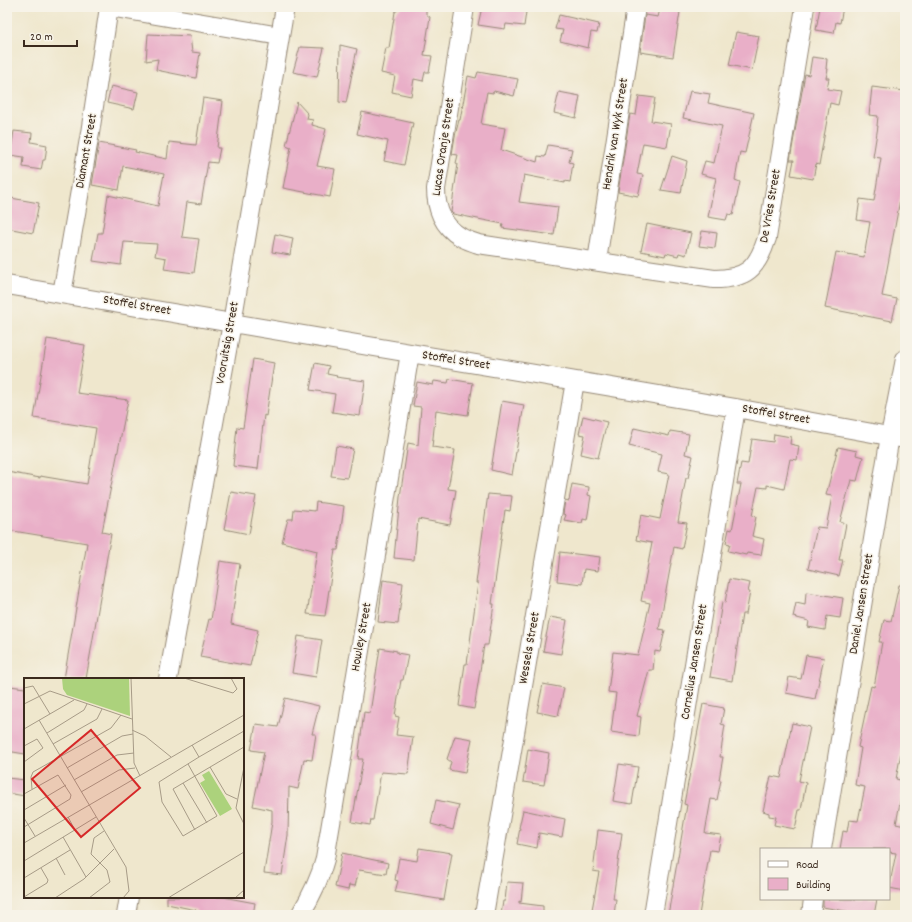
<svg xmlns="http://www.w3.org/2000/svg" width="912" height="922" font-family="Dekko,sans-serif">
  <rect width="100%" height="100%" fill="#f7f3e8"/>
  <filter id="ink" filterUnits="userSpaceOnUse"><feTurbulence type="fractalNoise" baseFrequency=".025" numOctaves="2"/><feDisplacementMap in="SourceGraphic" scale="8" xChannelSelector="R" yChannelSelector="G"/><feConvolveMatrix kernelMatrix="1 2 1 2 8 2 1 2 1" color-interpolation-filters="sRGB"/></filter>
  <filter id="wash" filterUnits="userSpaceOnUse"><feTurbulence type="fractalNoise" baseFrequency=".012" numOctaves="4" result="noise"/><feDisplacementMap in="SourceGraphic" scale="16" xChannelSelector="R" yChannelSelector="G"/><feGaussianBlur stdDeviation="0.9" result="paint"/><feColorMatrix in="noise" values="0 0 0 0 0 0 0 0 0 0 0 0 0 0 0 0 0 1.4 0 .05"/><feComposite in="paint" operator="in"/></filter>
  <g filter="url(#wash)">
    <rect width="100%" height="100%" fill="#efe7cd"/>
    <g id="blocks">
      <path fill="#e9afc8" d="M402,7H426V14L430,17L424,55L432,56L429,72H425L423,81L414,79L411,96L392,92L395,76L381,73L386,48H389L395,12Z
        M482,7H501L526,12L524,26L506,24L505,29L478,25Z
        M820,7H843L840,23L836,22L834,33L816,30Z
        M660,9L680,12L673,57L640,52L645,15L658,17Z
        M559,15L599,24L597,33L591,32L588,48L560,41L563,30L555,29Z
        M736,32L759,36L752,70L729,65Z
        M148,34L190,36L192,52L200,53L196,78L156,70L158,59L146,61Z
        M340,45L357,49L346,103L339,102Z
        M300,47L324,48L317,77L293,72Z
        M812,57L827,59L826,69H828L826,78H829L827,89L841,91L838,105L830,103L819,165L816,164L813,179L791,175L794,160H790L805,74L809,75Z
        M478,72L518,79L514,96L494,91L493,93L487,92L481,124L505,128L501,150L537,162L538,156L545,157L548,145L572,149L569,162L573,163L570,182L565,181V183L524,175L519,202L558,207L554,235L502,228L503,224L453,214L451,212L458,164L456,163L458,155L452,154L455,136L459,120H460L468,76L476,78Z
        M111,86L138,92L134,109L107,103Z
        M872,87L905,91V173L882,296L897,299L892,321L825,308L836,252L864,257L870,222L857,220L860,199L874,201L881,158L873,157L878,126H877L878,116L869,115Z
        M690,91L710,94L708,103L754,113L745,153L740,152L735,180L740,182L733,215L728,214L726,220L708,217L716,178L701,174L705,161L714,163L722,126L683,118Z
        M559,92L580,96L576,118L554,113Z
        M639,96L655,98L651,121L671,124L667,147L643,143L637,174L643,175L638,196L618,192L630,114L636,115Z
        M203,98L223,101L217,148H220L217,163L208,162L201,204L187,202L182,237L199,239L194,273L164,269L166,258L155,256L157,244L124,242L121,265L93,261L98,233H102L108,195L158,206L164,174L123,166L119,190L92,185L99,143L136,150L135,152L167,159L169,142L196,145Z
        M297,102L308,114L307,119L313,120L312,125L326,129L317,166L335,169L330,197L283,188L291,147L286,145Z
        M362,112L413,123L404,165L384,161L388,141L357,134Z
        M14,131L32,133L31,142L47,145L45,160H43L41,170L23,167L24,157L10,155Z
        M672,156L687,161L681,193L661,190Z
        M11,198L39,203L33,233L7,228V218Z
        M647,224L691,233L686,255L679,253L678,256L666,253L665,256L641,251Z
        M702,231L717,233L715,248L699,246Z
        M275,234L293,238L290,255L272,252Z
        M47,339L85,345L77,393L128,400L102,532L111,534L86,679H64L87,543L7,530V472L40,478V476L87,484L96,428L34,418Z
        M253,359L274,363L266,416L264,415L258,469L233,466L237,427L243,428Z
        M315,363L329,366L327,374L337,376L336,377L365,381L360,416L332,412L335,394L310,390Z
        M449,379L473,383L468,415L436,410L432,447L455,450L448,489L456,490L450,525L418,519L414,560L394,558L400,497L408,443L418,445L421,407L413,406L417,382L433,385L434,381L448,383Z
        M502,401L524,405L512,475L491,470Z
        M583,416L607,422L598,458L581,454L585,435L579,434Z
        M634,428L669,436L670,431L689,434L685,454L693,456L688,478H686L678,522L687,523L682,549L674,547L659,629L665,630L660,652L655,651L653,670H649L637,716L641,717L639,736L611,732L616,693L608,692L613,652L638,655L650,603L641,601L652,543L636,540L641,515L660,519L669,474L658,472L662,454L629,446Z
        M774,434L791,437L790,444L799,446L797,460L790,459L784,489L767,485V488L758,487L752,516L756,517L752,536L764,539L761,555L747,553L746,555L728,551L730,544L726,543L729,529L732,530L741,484H737L741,463L748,464L752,439L773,442Z
        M336,446L353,449L347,478L331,476Z
        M838,447L857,451L856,455L863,457L857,481L851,480L840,522L846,524L839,560H843L839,576L808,569L817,527L826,528L832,496L826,495Z
        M572,484L589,487L588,495L591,496L587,520L583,519L582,523L564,520L566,515L563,514L565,500L569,501Z
        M231,492L256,496L249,534L224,529Z
        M488,494L512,496L510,511L505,510L492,604H494L488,645H484L474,709L459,706L465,664H467L478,583H476Z
        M316,502L344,506L338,550H335L325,616L307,614L317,551L282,542L288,519H293L294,509L315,511Z
        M560,552L600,557L598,571L584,569L582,584L557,581Z
        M220,561L240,564L231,624L258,630L250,666L200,657L209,619L211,620Z
        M729,579L750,583L748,592H750L746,614H742L732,681L710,677L722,602L725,603Z
        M383,580L403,583L398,624L378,622Z
        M899,585H905V732L896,779L904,781L896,824L905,826V891L889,888L896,853L889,852V849H840L843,831L847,832L849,820L858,821L865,787L855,785L861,748L858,747L871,686L874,687L882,642H879L884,620L891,621Z
        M806,592L843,598L840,618L827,616L825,630L808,627L809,621L793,617L796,603L805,605Z
        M550,617L567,620L561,654L543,651Z
        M298,636L322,640L316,677L292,673Z
        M380,648L397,651V653L408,655L403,680H401L395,716L399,717L396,735L413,737L408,774L381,772L373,820H371L370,825L352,822L363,759H358L364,712L370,713Z
        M806,655L824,658L815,699L786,693L789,677L801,679Z
        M543,684L564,688L558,716L537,712Z
        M10,686L25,688V754L7,751V715Z
        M285,698L319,706L312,734H316L312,760L304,759L298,789L289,787L288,835L282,875L264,873L272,822V810L253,806L264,752L251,750L256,724L278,727Z
        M703,704L724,708L721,724L725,725L720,757H723L719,780H721L717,800L711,799L705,833L721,835L718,851L710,850L699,915H668L687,805L684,804Z
        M792,723L810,727L799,781L806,783L801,810H799L795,829L774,825L776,817L769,816V813L763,811L771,776L781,778Z
        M455,736L472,739L465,773L449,770L451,762L447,759Z
        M528,749L549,753L544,785L523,782Z
        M619,764L638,767L632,804L613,801Z
        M7,778L25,780V796L7,793Z
        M436,800L459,805L453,830L431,824Z
        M523,810L565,819L562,837L539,833L537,848L517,844L520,828H519Z
        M598,830L622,833L613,899H616L614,915H591L599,872L593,871Z
        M419,848L452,853L444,900L395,892L398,881L395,880L399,858L417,861Z
        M342,853L388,863L386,874L359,870L355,886L349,885L348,890L335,887Z
        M507,882L523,883L521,902L519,901V903L543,906V915H501L503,901H505Z
        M167,897H223L255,903L253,915H195L196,910L167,904Z
        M823,899H877L874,915H867L823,907Z"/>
    </g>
  </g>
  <g filter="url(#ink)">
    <use href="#blocks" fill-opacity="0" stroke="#958876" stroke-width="1"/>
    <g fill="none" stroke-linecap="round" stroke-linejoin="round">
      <defs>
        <path id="minor" d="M109,7L280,36
          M465,7L436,189C436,208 443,227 461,237C466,240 473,242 478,244L714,279C746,279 757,269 767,238L805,7
          M597,261L636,7
          M7,285L736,408L905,439
          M62,294L90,133L109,7
          M168,679L232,323L285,7
          M822,849L890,436L905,359
          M126,915L129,897
          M300,915C311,897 320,879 325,859L410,353
          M484,915L575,381
          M653,915L736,408
          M811,915L813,899"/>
      </defs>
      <use href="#minor" stroke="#958876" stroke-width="20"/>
      <use href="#minor" stroke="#fff" stroke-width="18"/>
    </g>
  </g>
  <g text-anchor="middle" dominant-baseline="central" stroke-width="3" stroke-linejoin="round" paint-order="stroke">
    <g font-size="13" fill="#3b2a1e" stroke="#f7f3e8">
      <text transform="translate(616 134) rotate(-81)">Hendrik van Wyk Street</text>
      <text transform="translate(444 147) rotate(-82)">Lucas Oranje Street</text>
      <text transform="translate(87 151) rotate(-80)">Diamant Street</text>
      <text transform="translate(771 206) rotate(-80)">De Vries Street</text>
      <text transform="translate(137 306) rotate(10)">Stoffel Street</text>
      <text transform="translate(228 343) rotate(-80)">Vooruitsig Street</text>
      <text transform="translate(456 361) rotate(9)">Stoffel Street</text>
      <text transform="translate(776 415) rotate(10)">Stoffel Street</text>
      <text transform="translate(862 604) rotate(-81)">Daniel Jansen Street</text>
      <text transform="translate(362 637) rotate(-80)">Howley Street</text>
      <text transform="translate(530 648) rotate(-80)">Wessels Street</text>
      <text transform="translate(695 662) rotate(-81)">Cornelius Jansen Street</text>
    </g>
  </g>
  <g transform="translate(24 678)">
    <rect width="220" height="220" fill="#efe7cd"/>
    <path d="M38,0H105L106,38L43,17L39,11Z" fill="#acd27c"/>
    <path d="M185,93L208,131L196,138L176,105L181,102L178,97Z" fill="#acd27c"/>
    <path fill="none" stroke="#a79b87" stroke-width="1" d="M107,0L110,85L116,98M160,0L209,15L213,11L207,0M0,10L9,8L26,36M0,26L26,13L108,41M15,42L102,189L105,213L99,220M0,51L50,22M108,52L121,58L147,79M23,55L60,32L63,26M29,66L73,41L78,31M168,67L175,79M0,68L13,61L19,70L0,84M164,86L193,138L159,158L138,124L135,104L175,79L220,53M186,89L202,116L213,121M220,89L212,130L220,146M43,90L98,58L109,56M50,102L93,77L110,75M159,105L183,145M8,111L7,99L9,94L87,50L97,37M57,114L95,92L111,90M0,116L34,97L47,117L46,121L0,149M0,132L42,107M44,139L51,152M0,140L11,158M171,152L149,111L220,69M39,159L62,199M0,165L220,37M32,180L41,197M0,183L72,139M0,200L46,172M0,219L23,205L24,202L17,190M31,220L60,201L90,171M65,220L86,204L83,192L67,176L70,160L80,153M144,220L220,174M211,220L220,212"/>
    <path fill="#d62828" fill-opacity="0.15" stroke="#d62828" stroke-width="2" d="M67,52L116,110L57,159L8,101Z"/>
    <rect width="220" height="220" fill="none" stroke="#3b2a1e" stroke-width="2"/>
  </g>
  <rect width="912" height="922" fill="none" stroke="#f7f3e8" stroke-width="24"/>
  <rect x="760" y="848" width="130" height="52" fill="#f7f3e8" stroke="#aca397"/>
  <rect x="768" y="861" width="20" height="6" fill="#ffffff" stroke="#aca397"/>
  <text x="796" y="868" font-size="12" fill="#3b2a1e">Road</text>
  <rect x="768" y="878" width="20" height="12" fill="#e9afc8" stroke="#aca397"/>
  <text x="796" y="888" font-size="12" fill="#3b2a1e">Building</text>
  <path d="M24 40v6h53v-6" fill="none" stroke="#3b2a1e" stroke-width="2"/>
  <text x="30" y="40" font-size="12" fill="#3b2a1e" stroke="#f7f3e8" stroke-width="3" paint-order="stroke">20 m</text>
</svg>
